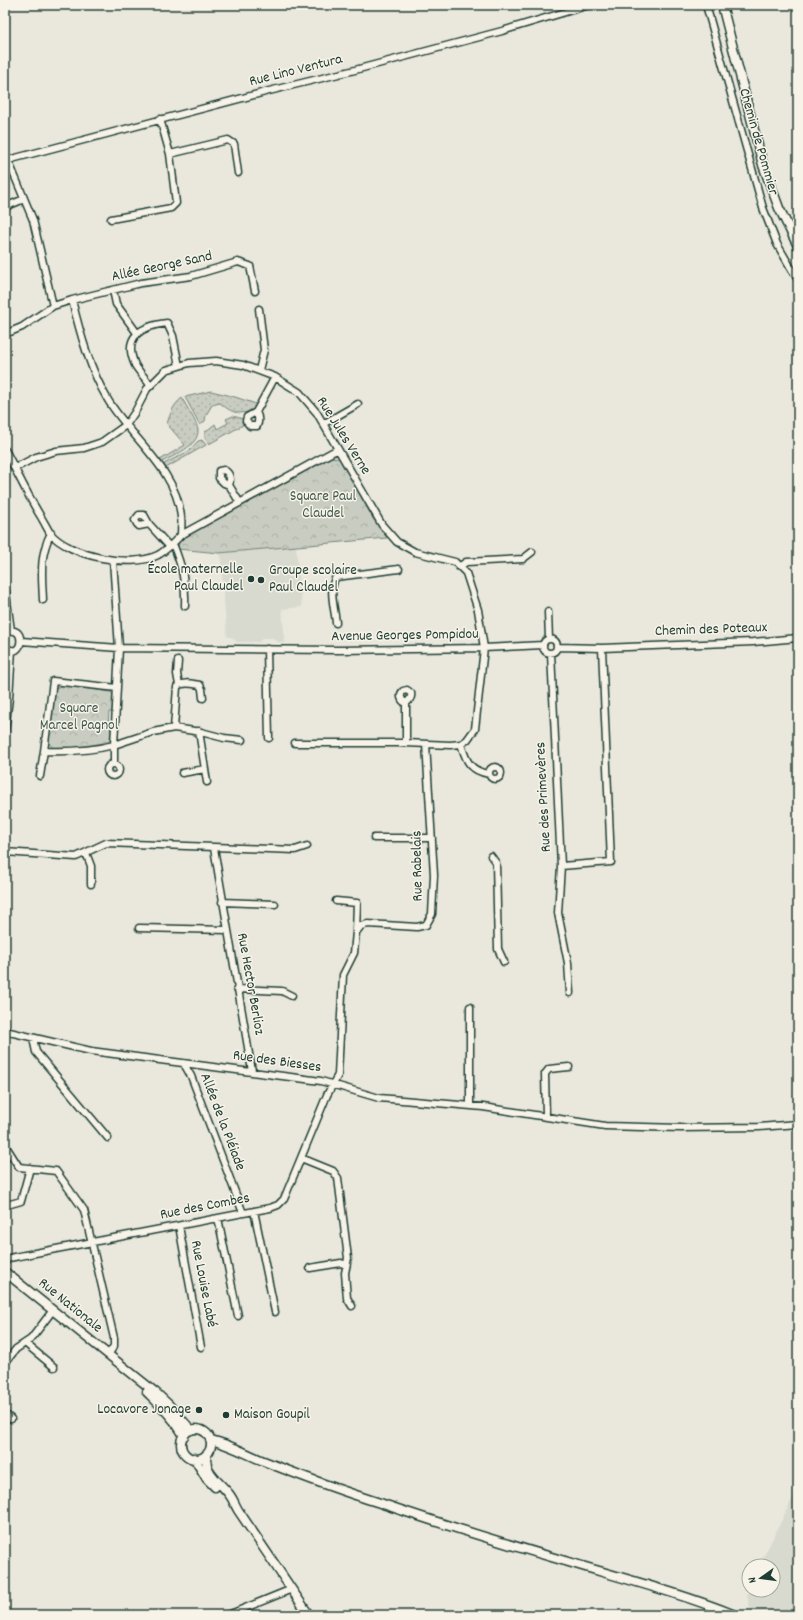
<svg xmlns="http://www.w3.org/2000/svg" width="803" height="1620" font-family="Dekko,sans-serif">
  <defs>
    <pattern id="grass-dots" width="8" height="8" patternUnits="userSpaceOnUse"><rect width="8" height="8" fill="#c8ccc1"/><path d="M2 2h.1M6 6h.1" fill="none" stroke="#abb0a6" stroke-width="1.8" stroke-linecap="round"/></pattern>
    <pattern id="park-crowns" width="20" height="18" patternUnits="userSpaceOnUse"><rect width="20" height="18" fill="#c8ccc1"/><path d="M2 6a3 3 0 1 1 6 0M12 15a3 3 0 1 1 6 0" fill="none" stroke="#abb0a6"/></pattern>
  </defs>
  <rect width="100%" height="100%" fill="#eae8dd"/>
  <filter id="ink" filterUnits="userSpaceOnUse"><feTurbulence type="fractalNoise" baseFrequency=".025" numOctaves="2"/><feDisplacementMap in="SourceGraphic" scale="8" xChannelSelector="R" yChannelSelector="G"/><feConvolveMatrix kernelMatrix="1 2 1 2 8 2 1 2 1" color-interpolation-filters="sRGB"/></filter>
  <g filter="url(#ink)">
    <path fill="#d9dacf" d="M296,546L302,607L282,609L285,643L278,642L273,638H263L259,642H237L231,637H227L220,552Z
      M798,1487V1615H751L747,1595L748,1588L749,1586V1590H773V1566H759Z"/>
    <path fill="url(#grass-dots)" stroke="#74847a" d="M211,391L232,396L256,404L254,410C239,415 233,414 220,403L212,405L206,415L205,421L200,425L185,397Z
      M182,398C186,406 197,422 198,430C199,446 173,456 162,462L160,460L185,445L167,424C170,414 173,405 182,398Z
      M233,416L243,419V425L209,444L205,437V432L215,424L217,429L228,423L226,419Z
      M202,440L206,445L166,468L164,464L189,451L198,441Z"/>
    <path fill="url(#park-crowns)" stroke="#74847a" d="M332,457L340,459L374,520L387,538L219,553L178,549L179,542L183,538Z
      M63,685L111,692L113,695L112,712H109L108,726H111L110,740L107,744L91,747L53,748L47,741L55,688Z"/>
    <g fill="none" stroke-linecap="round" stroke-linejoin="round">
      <defs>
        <path id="minor" d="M706,5L763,208L777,244L798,280
          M170,154L228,140L234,144L238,173
          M5,157L8,160L33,220L53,306
          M8,160L269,91L355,70L502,31L589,5
          M5,207L24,199
          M111,219L171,208L176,203L170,154L160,119
          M113,290L116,304L137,333
          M259,309L264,350L259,370
          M5,334L22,327L53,306L72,300L141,283L191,276L238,262L250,266L255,291
          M150,385C146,379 139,372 135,365C122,336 142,326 167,323L173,336L179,366
          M256,412C259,417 259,421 257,426H250L246,421L247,417L256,412L275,377
          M323,424L358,404
          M5,450C17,472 28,496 41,517C44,522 47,528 50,533C69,556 131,569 158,555C167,550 174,542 181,535C181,529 182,523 181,517C177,470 130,437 108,400C90,370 80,333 72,300
          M15,468L36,457L56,451L84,448L102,442L126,425L135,412L147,389L166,370L189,363L216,361L243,365L275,377L299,392L317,413L382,525L397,542L415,552L455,562L466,573L478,610L484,648L475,729L467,740L461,744L450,745L406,743H295
          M229,485L224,483L219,478V471L224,470C230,473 231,479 229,485L240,503
          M149,524L139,526L137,524L135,520L139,515H144L149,524L169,546
          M181,535L338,449
          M173,544C182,566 186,582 185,606
          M113,560L119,648L114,745L153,732L174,728L201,732L224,738L242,740
          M459,567L466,562L523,559L532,552
          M5,585L11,631
          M43,600C42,576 39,556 51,533
          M548,612L549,639
          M336,623C335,610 328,589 336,577L399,569
          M5,634C26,619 25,663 5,647
          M543 646a7 7 0 1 1 14 0a7 7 0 1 1-14 0Z
          M21,641L119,648L228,649L339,650L484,648L543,645
          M557,647L602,648L753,642L798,638
          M267,649L269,738
          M551,653L561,866L611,862L602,648
          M178,661L177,674L179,685
          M174,728L177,687C182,681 193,684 200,685L202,689L203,698
          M5,731L9,698L12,650
          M199,731L207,782
          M406,743V703C410,700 412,697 411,693L407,690L403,691C399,695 401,701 406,703
          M461,744C466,761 470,771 489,774
          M107 770a6 6 0 1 1 12 0a6 6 0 1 1-12 0Z
          M114,764V745C90,751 69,752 44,751L53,681L117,688
          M489 773a6 6 0 1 1 12 0a6 6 0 1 1-12 0Z
          M182,773L205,769
          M40,776L44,751
          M374,838H432
          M214,848L252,1071
          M5,852L76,857L106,843L295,850L307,846
          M86,853L91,866V884
          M491,856L496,863L498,949L504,962
          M561,866L558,913L568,963L570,993
          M336,901L357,903L356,932
          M222,902L275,904
          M139,928L227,930
          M237,989L282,991L292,996
          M5,1031L91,1051L321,1081L379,1098L483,1107L605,1126L681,1128L759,1127L798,1124
          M33,1038L36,1052L108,1138
          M184,1064L191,1076L243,1213
          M470,1106V1007
          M546,1116L545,1074L549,1069L569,1067
          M5,1145L19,1167L56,1171L84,1210L114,1338V1346L108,1355
          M301,1158L333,1171L338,1178L348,1258L345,1273L347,1298L352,1306
          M7,1205L21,1201L30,1168
          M254,1211L275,1312
          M218,1218L238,1316
          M179,1226L201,1347
          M5,1262L9,1258L270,1208L278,1205L284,1199L327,1095L338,1075L343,975L354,953L356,932L361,926L368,924L417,927L426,925L432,914L434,875L426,744
          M310,1268L341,1263L346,1265
          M25,1343L54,1367
          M5,1363L16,1349L31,1339L53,1310
          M5,1414L11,1419
          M228,1615L292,1589"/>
        <path id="major" d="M722,5L763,165L779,208L798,246
          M5,1272L155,1392L170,1406L191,1430
          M147,1392C161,1406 175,1419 184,1436
          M181 1444a15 15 0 1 1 30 0a15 15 0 1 1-30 0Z
          M210,1440C230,1444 248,1455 266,1462C304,1477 342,1491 380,1503C441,1524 503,1543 565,1561C622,1578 680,1593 735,1615
          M206,1455C205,1474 218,1480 229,1494C233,1499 235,1505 238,1510L309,1615
          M194,1458L207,1479L215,1487"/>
      </defs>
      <use href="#minor" stroke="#1f3d34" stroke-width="9"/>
      <use href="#major" stroke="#1f3d34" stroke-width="11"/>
      <use href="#minor" stroke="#f7f3e8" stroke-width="6"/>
      <use href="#major" stroke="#f7f3e8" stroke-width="8"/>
    </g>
  </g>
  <g fill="#1f3d34" stroke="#f7f3e8" stroke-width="1.5">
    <circle cx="251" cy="579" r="4"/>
    <circle cx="261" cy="580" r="4"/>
    <circle cx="199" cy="1410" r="4"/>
    <circle cx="226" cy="1415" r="4"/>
  </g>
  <g text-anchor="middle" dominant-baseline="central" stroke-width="3" stroke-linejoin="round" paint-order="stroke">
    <g font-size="15" fill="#1f3d34" stroke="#f7f3e8">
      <text transform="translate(296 71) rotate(-14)">Rue Lino Ventura</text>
      <text transform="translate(758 142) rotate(74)">Chemin de Pommier</text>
      <text transform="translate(162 267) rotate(-12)">Allée George Sand</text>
      <text transform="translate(343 436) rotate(58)">Rue Jules Verne</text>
      <text transform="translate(711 630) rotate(-2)">Chemin des Poteaux</text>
      <text transform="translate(405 636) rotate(-1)">Avenue Georges Pompidou</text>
      <text transform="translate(544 797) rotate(-93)">Rue des Primevères</text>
      <text transform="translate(418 866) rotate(-91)">Rue Rabelais</text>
      <text transform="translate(250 984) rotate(80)">Rue Hector Berlioz</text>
      <text transform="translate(277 1062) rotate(8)">Rue des Biesses</text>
      <text transform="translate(222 1122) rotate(69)">Allée de la Pléiade</text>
      <text transform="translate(205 1207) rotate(-11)">Rue des Combes</text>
      <text transform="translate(203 1284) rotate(79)">Rue Louise Labé</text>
      <text transform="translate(70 1306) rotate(39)">Rue Nationale</text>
    </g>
    <g font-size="15" fill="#415a50" stroke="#f7f3e8">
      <text x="323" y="497">Square Paul<tspan x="323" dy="17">Claudel</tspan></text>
      <text x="79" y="709">Square<tspan x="79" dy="17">Marcel Pagnol</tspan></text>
    </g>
    <g font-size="15" fill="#1f3d34" stroke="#f7f3e8" text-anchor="end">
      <text x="243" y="570">École maternelle<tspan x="243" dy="17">Paul Claudel</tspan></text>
      <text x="269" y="571" text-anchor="start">Groupe scolaire<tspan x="269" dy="17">Paul Claudel</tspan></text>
      <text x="191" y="1410">Locavore Jonage</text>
      <text x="234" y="1415" text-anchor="start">Maison Goupil</text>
    </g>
  </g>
  <rect width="803" height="1620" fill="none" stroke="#f7f3e8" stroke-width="20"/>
  <rect x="10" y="10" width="783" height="1600" fill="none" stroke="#1f3d34" stroke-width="1.5" filter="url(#ink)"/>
  <g transform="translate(761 1578) rotate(256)"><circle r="19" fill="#f7f3e8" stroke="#a1aaa0"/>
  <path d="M0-3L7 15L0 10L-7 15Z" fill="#1f3d34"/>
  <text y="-6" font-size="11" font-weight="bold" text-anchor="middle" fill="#1f3d34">N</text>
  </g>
</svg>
